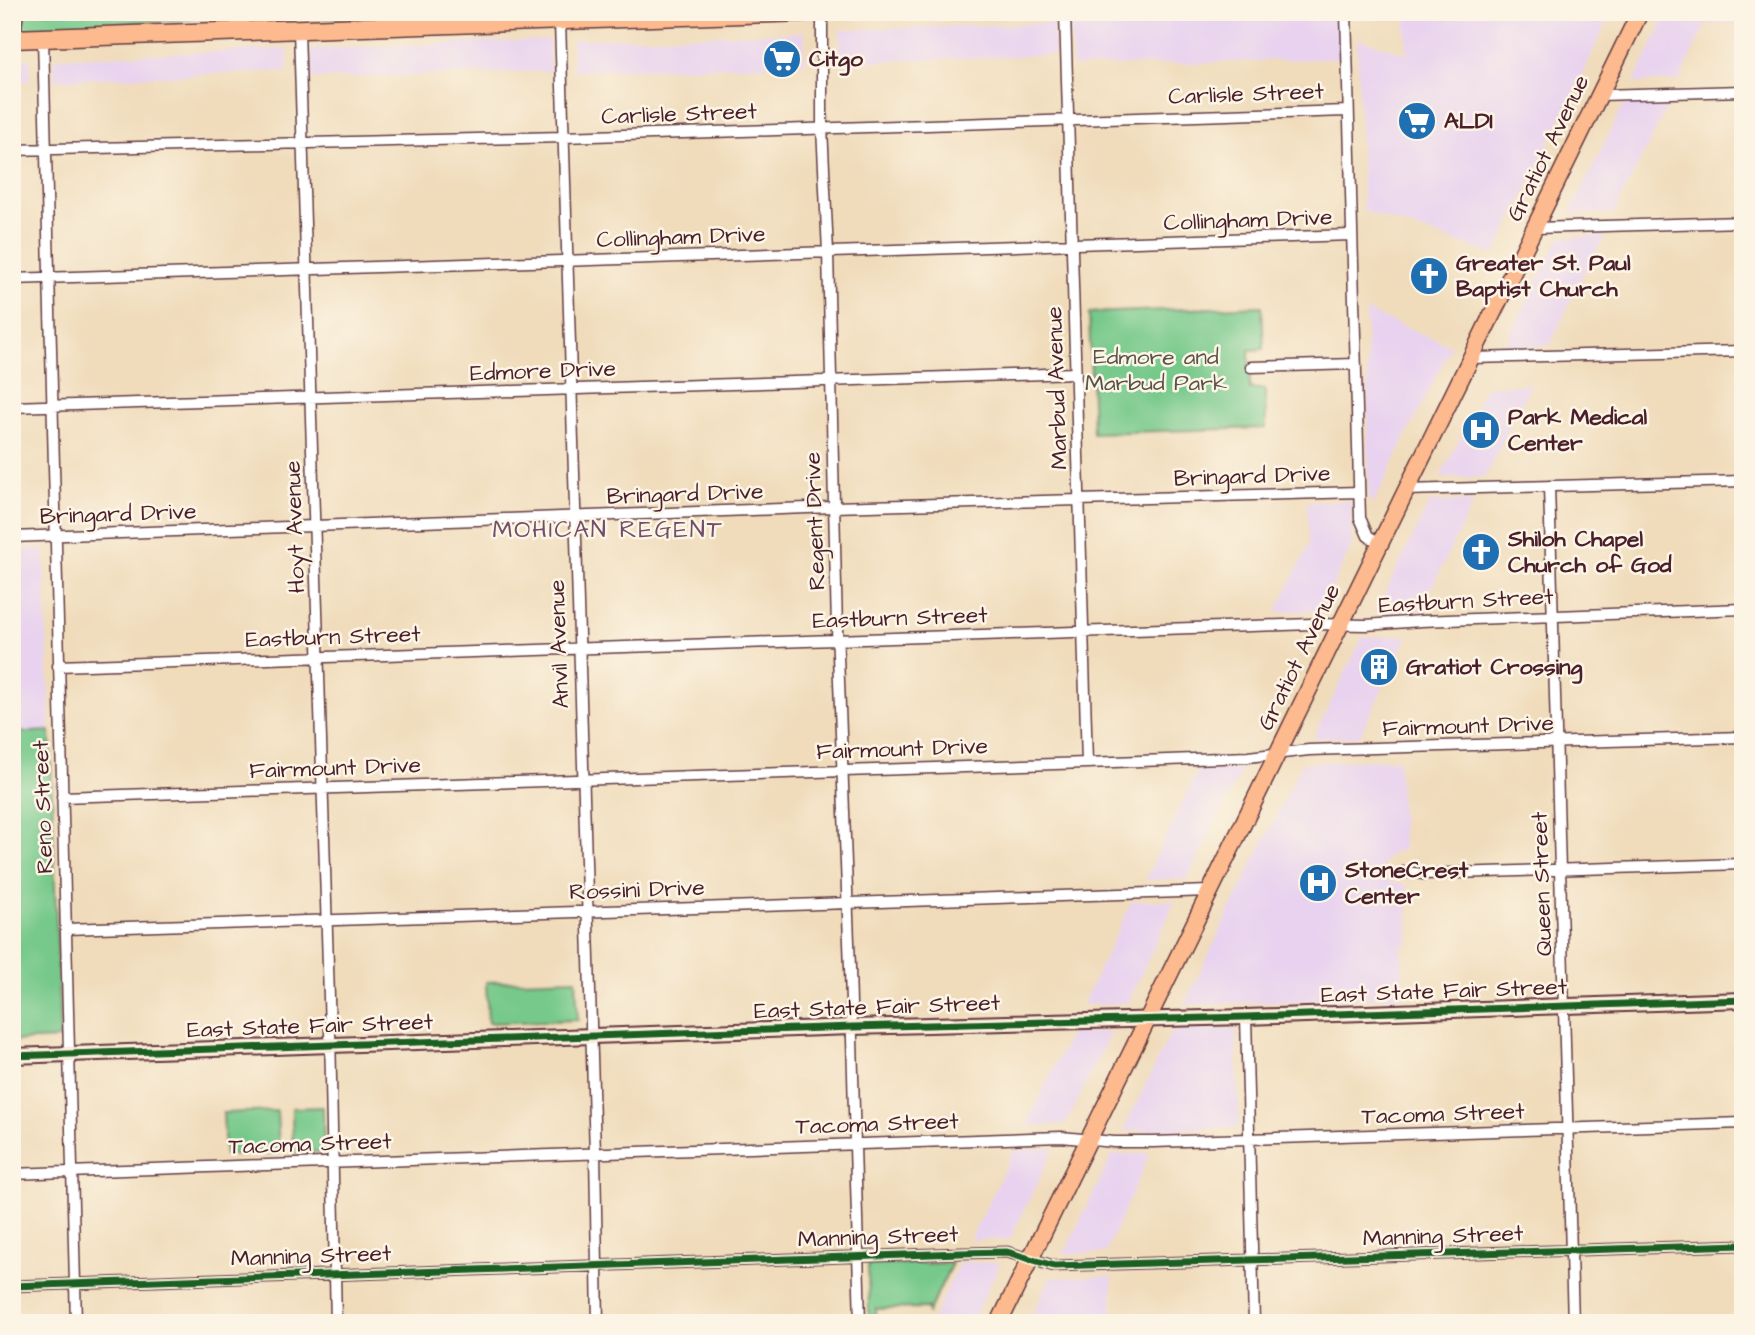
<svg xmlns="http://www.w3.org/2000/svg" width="1755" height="1335" font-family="'Architects Daughter',sans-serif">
  <rect width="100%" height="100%" fill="#fcf5e5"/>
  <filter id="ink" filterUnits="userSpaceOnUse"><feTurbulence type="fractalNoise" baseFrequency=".0143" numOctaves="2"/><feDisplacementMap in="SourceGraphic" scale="14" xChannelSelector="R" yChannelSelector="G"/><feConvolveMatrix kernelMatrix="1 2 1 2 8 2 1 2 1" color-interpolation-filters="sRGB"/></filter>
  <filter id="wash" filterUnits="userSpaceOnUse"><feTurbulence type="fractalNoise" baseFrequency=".00686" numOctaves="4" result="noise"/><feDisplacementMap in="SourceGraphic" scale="28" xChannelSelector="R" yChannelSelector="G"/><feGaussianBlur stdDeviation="1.57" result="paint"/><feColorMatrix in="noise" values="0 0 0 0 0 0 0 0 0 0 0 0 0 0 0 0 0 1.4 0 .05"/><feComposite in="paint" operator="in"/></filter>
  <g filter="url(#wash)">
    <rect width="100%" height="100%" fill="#f0dcbb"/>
    <path fill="#e8d2ef" d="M1218,12H1338L1341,58L1073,67L1070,23L1073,19Z
      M1405,12H1612L1495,255L1363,211L1357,38L1407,54Z
      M1668,12H1743V23L1706,24L1679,81L1634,83Z
      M1053,23L1055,55L841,62L840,30Z
      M804,32L805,64L573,71L572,40Z
      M549,40L550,71L312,79L311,49Z
      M287,49L288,71L55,80L54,58Z
      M30,59V81L12,82V60Z
      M1623,105H1668L1614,213L1570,214Z
      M1606,235L1580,280L1550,345L1504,347L1559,238Z
      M1366,311L1451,346L1374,502L1369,501Z
      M1531,384L1485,477L1440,478L1485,387Z
      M1351,501L1352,545L1321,610L1276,612L1309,545L1307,502Z
      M1474,501L1420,611L1375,613L1430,502Z
      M44,548L50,731L12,733V549Z
      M1408,636L1359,737L1313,738L1363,637Z
      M1398,759L1403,850L1391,853L1384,862L1383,867L1385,876L1390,882L1407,885L1409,944L1402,945L1403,997L1184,1005L1302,763Z
      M1242,769L1187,879L1145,880L1198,770Z
      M1132,901H1175L1128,1003L1082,1005Z
      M1236,1028L1239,1127L1123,1131L1172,1030Z
      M1111,1032L1066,1124L1026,1126L1070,1033Z
      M1054,1148L1010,1239L970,1240L1014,1150Z
      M1150,1153L1105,1253L1064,1254L1112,1155Z
      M960,1262L1000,1263L971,1323H931Z
      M1112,1276L1113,1323H1029L1050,1278Z"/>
    <path fill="#77c98b" stroke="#60745b" stroke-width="2" d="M21,12H234L226,18C157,20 89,27 20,30Z
      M248,12H287L288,20L247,22Z
      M300,12H513L307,19Z
      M1262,306L1264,349L1249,350L1250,389H1265L1266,428L1093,433L1089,313Z
      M50,731L60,1039L12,1041V733Z
      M576,979L578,1020L488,1023L486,982Z
      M323,1107L324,1152H293L292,1108Z
      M277,1111L279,1153L225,1155L223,1113Z
      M952,1263L928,1313L927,1308L876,1309V1317H869L868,1265Z"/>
  </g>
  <g filter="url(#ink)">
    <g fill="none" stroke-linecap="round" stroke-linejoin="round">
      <defs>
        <path id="street" d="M822,12V127L828,252L837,629L850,968L860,1323
          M1065,12L1087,763
          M1346,12L1360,518L1368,536L1380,543
          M560,21L595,1153L598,1323
          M299,30L330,1030L336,1323
          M43,38L76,1323
          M1600,95L1743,91
          M12,150L564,137L1347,111
          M1535,228L1743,222
          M12,279L1351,235
          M1471,358L1743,351
          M1251,367L1355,364
          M12,407L1076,373
          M1549,486L1573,1323
          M1405,490L1743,481
          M12,537L834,507L1359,492
          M58,666L1312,624L1366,625L1421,621L1743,609
          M62,797L1087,763L1248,757L1309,750L1743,737
          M1403,872L1424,874L1743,864
          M66,929L1210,891
          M1246,1017L1254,1323
          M12,1174L1061,1137L1114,1142H1153L1743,1123
          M12,1286L961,1253L1007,1252L1054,1266L1743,1245"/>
        <path id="secondary" d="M12,1056L852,1027L1246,1017L1743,1000"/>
        <path id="primary" d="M999,1323L1640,12"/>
        <path id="highway" d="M12,28L14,12
          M239,31L241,12
          M12,39L803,12"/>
      </defs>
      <use href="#street" stroke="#633b41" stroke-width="13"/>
      <use href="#secondary" stroke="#633b41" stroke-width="18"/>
      <use href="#primary" stroke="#633b41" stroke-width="19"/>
      <use href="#highway" stroke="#633b41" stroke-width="21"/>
      <use href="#street" stroke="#fff" stroke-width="10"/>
      <use href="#secondary" stroke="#fee3d2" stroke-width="14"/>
      <use href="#primary" stroke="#fcba8e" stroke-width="16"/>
      <use href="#highway" stroke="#fcba8e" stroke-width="18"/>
      <defs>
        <path id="cycleway" d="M12,1056L852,1027L1246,1017L1743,1000
          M12,1286L961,1253L1007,1252L1054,1266L1743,1245"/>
      </defs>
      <use href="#cycleway" stroke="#fcf5e5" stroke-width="11"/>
      <use href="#cycleway" stroke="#1b5e20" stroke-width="7"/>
    </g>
  </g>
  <defs>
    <symbol id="supermarket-disc" viewBox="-11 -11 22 22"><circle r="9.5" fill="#1f6fb2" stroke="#fcf5e5"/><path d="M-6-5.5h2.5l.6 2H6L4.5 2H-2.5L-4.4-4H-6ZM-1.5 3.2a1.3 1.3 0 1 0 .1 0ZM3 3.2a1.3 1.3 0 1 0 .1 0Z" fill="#fff"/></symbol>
    <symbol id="church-disc" viewBox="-11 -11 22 22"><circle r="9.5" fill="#1f6fb2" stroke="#fcf5e5"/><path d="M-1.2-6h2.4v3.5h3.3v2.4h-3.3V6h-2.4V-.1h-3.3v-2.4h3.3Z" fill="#fff"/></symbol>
    <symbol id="hospital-disc" viewBox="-11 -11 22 22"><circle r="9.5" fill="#1f6fb2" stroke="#fcf5e5"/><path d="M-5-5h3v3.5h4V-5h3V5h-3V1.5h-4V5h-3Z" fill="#fff"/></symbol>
    <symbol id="building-disc" viewBox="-11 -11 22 22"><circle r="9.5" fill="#1f6fb2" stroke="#fcf5e5"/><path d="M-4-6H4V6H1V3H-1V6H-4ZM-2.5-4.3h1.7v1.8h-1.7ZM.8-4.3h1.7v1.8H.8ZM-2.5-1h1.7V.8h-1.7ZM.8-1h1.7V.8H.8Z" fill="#fff"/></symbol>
  </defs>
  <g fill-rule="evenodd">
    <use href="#supermarket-disc" x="760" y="37" width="44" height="44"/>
    <use href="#supermarket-disc" x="1395" y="99" width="44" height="44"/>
    <use href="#church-disc" x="1407" y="254" width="44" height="44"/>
    <use href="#hospital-disc" x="1459" y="408" width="44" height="44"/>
    <use href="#church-disc" x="1459" y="530" width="44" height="44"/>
    <use href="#building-disc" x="1357" y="645" width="44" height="44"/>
    <use href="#hospital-disc" x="1296" y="861" width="44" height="44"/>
  </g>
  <g text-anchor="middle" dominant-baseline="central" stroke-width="5" stroke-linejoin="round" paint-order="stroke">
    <g font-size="23" font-weight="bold" fill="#4a1f2b" stroke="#fcf5e5" text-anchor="start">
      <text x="809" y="59">Citgo</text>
      <text x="1444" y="121">ALDI</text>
      <text x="1456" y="263">Greater St. Paul<tspan x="1456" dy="26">Baptist Church</tspan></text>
      <text x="1508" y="417">Park Medical<tspan x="1508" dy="26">Center</tspan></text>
      <text x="1508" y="539">Shiloh Chapel<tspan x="1508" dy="26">Church of God</tspan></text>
      <text x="1406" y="667">Gratiot Crossing</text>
      <text x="1345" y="870">StoneCrest<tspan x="1345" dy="26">Center</tspan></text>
    </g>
    <g font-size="23" fill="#4a1f2b" stroke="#fcf5e5">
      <text transform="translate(1246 94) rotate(-2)">Carlisle Street</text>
      <text transform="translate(679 114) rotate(-2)">Carlisle Street</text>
      <text transform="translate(1548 148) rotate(-64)">Gratiot Avenue</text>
      <text transform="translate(1248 220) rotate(-2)">Collingham Drive</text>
      <text transform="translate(681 237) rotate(-2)">Collingham Drive</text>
      <text transform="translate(543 371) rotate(-2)">Edmore Drive</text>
      <text transform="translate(1057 388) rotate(-92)">Marbud Avenue</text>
      <text transform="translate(1252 476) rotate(-2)">Bringard Drive</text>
      <text transform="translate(685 494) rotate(-2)">Bringard Drive</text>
      <text transform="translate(118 514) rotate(-2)">Bringard Drive</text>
      <text transform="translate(815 521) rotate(-92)">Regent Drive</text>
      <text transform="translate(295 527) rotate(-92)">Hoyt Avenue</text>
      <text transform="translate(1466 601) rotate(-3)">Eastburn Street</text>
      <text transform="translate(900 618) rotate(-2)">Eastburn Street</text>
      <text transform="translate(333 637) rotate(-2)">Eastburn Street</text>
      <text transform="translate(559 644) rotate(-92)">Anvil Avenue</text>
      <text transform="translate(1299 657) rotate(-64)">Gratiot Avenue</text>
      <text transform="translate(1468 726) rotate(-2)">Fairmount Drive</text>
      <text transform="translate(902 749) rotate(-2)">Fairmount Drive</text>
      <text transform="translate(335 768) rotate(-2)">Fairmount Drive</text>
      <text transform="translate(43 807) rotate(-92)">Reno Street</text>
      <text transform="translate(1542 884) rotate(-92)">Queen Street</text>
      <text transform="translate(637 890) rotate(-2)">Rossini Drive</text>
      <text transform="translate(1444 991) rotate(-2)">East State Fair Street</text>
      <text transform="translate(877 1007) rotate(-2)">East State Fair Street</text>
      <text transform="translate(310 1026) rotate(-2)">East State Fair Street</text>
      <text transform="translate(1443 1114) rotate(-2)">Tacoma Street</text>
      <text transform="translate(877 1124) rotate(-2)">Tacoma Street</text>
      <text transform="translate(310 1144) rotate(-2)">Tacoma Street</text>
      <text transform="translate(1443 1236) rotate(-2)">Manning Street</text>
      <text transform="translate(878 1237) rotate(-2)">Manning Street</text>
      <text transform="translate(311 1256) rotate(-2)">Manning Street</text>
    </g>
    <g font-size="23" fill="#585248" stroke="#fcf5e5">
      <text x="1156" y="357">Edmore and<tspan x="1156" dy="26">Marbud Park</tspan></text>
    </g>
    <g font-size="24" letter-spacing="2" fill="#734e6a" stroke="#fcf5e5">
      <text x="608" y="530">MOHICAN REGENT</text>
    </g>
  </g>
  <rect width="1755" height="1335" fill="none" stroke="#fcf5e5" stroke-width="42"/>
</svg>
